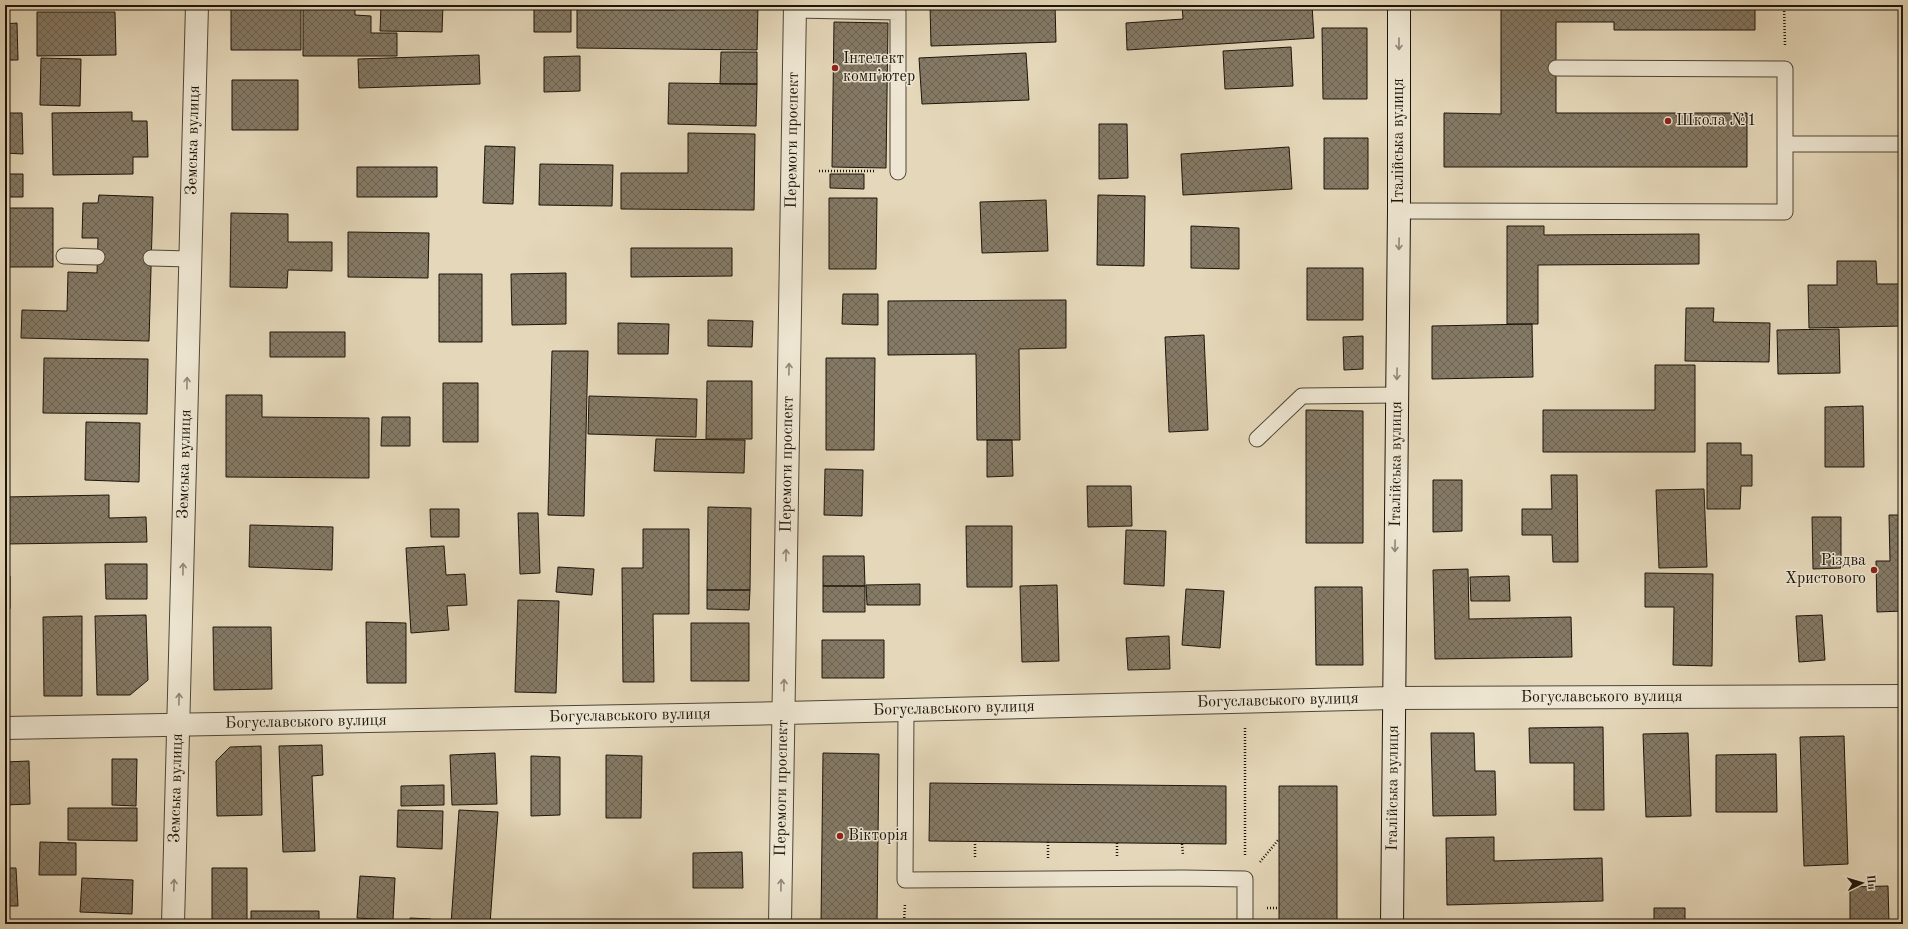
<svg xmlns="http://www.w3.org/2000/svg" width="1908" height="929" font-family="'Old Standard TT',serif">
  <defs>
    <pattern id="building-cross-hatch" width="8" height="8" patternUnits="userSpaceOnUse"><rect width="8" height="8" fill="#857a66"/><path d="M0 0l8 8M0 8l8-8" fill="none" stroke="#6c6352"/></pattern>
  </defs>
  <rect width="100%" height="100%" fill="#e5d8ba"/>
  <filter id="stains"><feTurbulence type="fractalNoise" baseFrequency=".005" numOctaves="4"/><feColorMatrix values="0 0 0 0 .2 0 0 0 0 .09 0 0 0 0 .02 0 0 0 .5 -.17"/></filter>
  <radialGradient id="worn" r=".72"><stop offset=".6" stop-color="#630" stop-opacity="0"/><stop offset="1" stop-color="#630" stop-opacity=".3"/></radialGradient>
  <path fill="url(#building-cross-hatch)" stroke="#1c150b" d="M231,5H301V50H231Z
    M303,5H355V15L371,16V33H397V56H303Z
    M381,5H443L442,32L380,31Z
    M534,5H571V32H534Z
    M675,5H758L757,50L577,48V9L675,10Z
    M930,5H1055L1056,42L931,46Z
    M1182,5H1312L1314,38L1127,50L1126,23L1183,19Z
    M1501,5H1755V30H1614V22H1556V113H1747V167H1444V113L1501,114Z
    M37,12H115L116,55L37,56Z
    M834,22L888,23L886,168L832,167Z
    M17,23L18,60H5V24Z
    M1322,28H1367V99H1323Z
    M1291,47L1293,86L1225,89L1223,51Z
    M721,52H757V84H720Z
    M1026,53L1029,100L922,104L919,58Z
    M479,55L480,84L359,88L358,59Z
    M580,56V91L544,92V57Z
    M41,58L81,59L80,106L40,105Z
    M232,80H298V130H232Z
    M669,83L757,84L756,126L668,124Z
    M132,112V121H147L148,157H133V174L53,175L52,113Z
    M5,113H22L23,154L5,153Z
    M1099,124H1127L1128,178L1099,179Z
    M688,133L755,134L754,210L621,209V173H688Z
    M1324,138H1368V189H1324Z
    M485,146L515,147L513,204L483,203Z
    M1289,147L1292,189L1183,195L1181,154Z
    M540,164L613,165L612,206L539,205Z
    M357,167H437V197H357Z
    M5,174H23V197H5Z
    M830,174H864V189L830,188Z
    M99,195L153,197L149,341L21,338L22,310L67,311L68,272L97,273L98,238H82L83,203H98Z
    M1098,195L1145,196L1144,266L1097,265Z
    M829,198H877L876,269H829Z
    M1046,200L1048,251L982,253L980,202Z
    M5,208H53V267H5Z
    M231,213L288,214V242H332V271L288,270L287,288L230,287Z
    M1191,226L1239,228V269L1191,268Z
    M1507,226H1544V235L1699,234V264L1538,265V324H1507Z
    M348,232L429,233L428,278L348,277Z
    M631,248H732V276L631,277Z
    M1837,261H1876L1877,284H1903V326L1809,328L1808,285H1837Z
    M1307,268H1363V320H1307Z
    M566,273V324L512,325L511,274Z
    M439,274H482V342H439Z
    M843,294H878V325L842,324Z
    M1066,300V348L1019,349L1020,440H977L976,354L888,355V301Z
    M1686,308H1714L1713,322L1770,323L1769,362L1685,361Z
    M708,320L753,321L752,347L708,346Z
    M618,323L669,324L668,354H618Z
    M1532,324L1533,377L1432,379V326Z
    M1839,329L1840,373L1778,374L1777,330Z
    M270,332H345V357H270Z
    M1204,335L1208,430L1169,432L1165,337Z
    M1363,336V369L1344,370L1343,337Z
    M552,351H588L584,516L548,515Z
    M44,358L148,359L147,414L43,413Z
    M826,358H875L874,450H826Z
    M1655,365H1695V452H1543V410H1655Z
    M707,381H752V439H706Z
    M443,383H478V442H443Z
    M226,395H262V417L369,418V478L226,477Z
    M589,396L697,399L696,437L588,434Z
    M1863,406L1864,467H1825V407Z
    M1306,410L1363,411V543H1306Z
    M382,417H410V446H381Z
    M86,422L140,423L139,482L85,480Z
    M656,439L745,440L744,473L654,471Z
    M987,440H1012L1013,476L987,477Z
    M1707,443H1741V455H1752V486H1741L1740,509H1707Z
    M825,469L863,470L862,516L824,515Z
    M1551,475H1577L1578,562H1553L1552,535H1522V509H1552Z
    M1433,480H1462V531L1433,532Z
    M1087,486H1131L1132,526L1088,527Z
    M1704,489L1707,567L1659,568L1656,490Z
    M109,495V518L146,517L147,542L5,544V497Z
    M708,507L751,508L750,590H707Z
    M430,509H459V537H431Z
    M518,513H538L540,573L520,574Z
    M1889,515H1903V611L1877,612L1876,561H1890Z
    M1812,517H1841V568L1813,569Z
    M250,525L333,527L332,570L249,567Z
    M966,526H1012V587H967Z
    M643,529H689V614H653L654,682H623L622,568H643Z
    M1126,530L1166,531L1164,586L1124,584Z
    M444,546L446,575L465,574L467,605L447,606L449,630L411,633L406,548Z
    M823,556H864L865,586H823Z
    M105,564H147V599H106Z
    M558,567L594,569L592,595L556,592Z
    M1468,569L1469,619L1571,617L1572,657L1435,659L1433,570Z
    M1645,573L1713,574L1712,666L1673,665L1674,607H1645Z
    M5,576H10V609H5Z
    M1509,576L1510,601H1471L1470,577Z
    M920,584V605H867L866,585Z
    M1057,585L1059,661L1022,662L1020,586Z
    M823,586H865V612H823Z
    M1315,587H1362L1363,665H1316Z
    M1186,589L1224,591L1220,648L1182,645Z
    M707,590H750L749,610L707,609Z
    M518,600L559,601L556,693L515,692Z
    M146,615L148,680L130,695H97L95,616Z
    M1822,615L1825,660L1799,662L1796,616Z
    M82,616V696H44L43,617Z
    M366,622L406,623V683H367Z
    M691,623H749V681H691Z
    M213,627H271L272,689L214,690Z
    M1169,636L1170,669L1128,670L1126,638Z
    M822,640H884V678H822Z
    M1603,727L1604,810H1574V763H1530L1529,728Z
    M1431,733H1474L1475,771H1495L1496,815L1433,816Z
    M1688,733L1691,816L1646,817L1643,734Z
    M1844,736L1848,864L1804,866L1800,737Z
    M322,745L323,775L312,776L315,851L283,852L279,746Z
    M261,746L262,815L217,816L216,761L230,747Z
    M495,753L497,804L452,805L450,755Z
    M823,753L879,754L877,924H821Z
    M1776,754L1777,812H1716V755Z
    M606,755L642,756L641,818H606Z
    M531,756L560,757V815L531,816Z
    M112,759H137L136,806L112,805Z
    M29,761L30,804L5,805V762Z
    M930,783L1226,786V844L929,841Z
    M444,785V805L401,806V786Z
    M1279,786H1337V924H1279Z
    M68,808H137V841L68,840Z
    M398,810L443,811L442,849L397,847Z
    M459,810L498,812L490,924H451Z
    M1494,837V861L1602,858L1603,901L1447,905L1446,838Z
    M40,842L76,843V875H39Z
    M742,852L743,888H693V853Z
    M5,868H16L18,906H5Z
    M212,868H247V924H212Z
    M360,876L395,878L393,920L357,918Z
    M82,878L133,880L132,914L80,912Z
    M1888,886L1889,924H1850V887Z
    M1654,908H1685V924H1654Z
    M251,911H319V924H251Z
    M410,918L431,919V924H410Z"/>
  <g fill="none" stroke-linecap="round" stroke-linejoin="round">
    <defs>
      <path id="service" d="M795,10L898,12V172
        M1785,144H1903
        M1399,211L1785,212V69L1556,68
        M64,256L97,257
        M151,258L190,259
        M1257,439L1302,396L1397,395
        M906,710L905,880L1183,878L1245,879V924"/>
      <g id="minor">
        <path id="s1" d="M5,728L784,713L1393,698L1903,696"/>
        <path id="s2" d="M173,924L197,5"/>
      </g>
      <g id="tertiary">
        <path id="s3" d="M780,924L795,5"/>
      </g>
      <g id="secondary">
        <path id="s4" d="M1392,924L1399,211V5"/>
      </g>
    </defs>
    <use href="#service" stroke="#4e4637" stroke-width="17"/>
    <use href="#minor" stroke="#4e4637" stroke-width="24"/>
    <use href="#tertiary" stroke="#4e4637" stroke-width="24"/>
    <use href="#secondary" stroke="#1c150b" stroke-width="24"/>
    <path stroke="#1c150b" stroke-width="2.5" stroke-dasharray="1 2" stroke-linecap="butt" d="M1784,5L1785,46
      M819,171H876
      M1245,728V857
      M1117,843V856
      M1182,844L1183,855
      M975,857V841
      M1048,858V842
      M1260,862L1279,839
      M1267,908H1279
      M904,924L905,903"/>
    <use href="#service" stroke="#eee6d2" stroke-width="15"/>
    <use href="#minor" stroke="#eee6d2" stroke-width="22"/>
    <use href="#tertiary" stroke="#eee6d2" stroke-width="22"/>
    <use href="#secondary" stroke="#eee6d2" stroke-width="22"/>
  </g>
  <defs><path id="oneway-shaft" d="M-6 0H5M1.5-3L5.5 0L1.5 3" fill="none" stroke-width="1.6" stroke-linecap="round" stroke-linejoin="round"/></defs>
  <g stroke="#908878">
    <use href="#oneway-shaft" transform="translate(1399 44) rotate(90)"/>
    <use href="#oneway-shaft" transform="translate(1399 244) rotate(91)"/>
    <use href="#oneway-shaft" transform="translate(789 369) rotate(-89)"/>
    <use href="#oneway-shaft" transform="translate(1397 374) rotate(91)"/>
    <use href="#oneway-shaft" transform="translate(187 383) rotate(-89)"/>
    <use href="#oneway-shaft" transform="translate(1395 546) rotate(91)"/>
    <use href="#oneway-shaft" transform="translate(786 555) rotate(-89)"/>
    <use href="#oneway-shaft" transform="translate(183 569) rotate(-89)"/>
    <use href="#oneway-shaft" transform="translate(784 685) rotate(-89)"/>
    <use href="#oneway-shaft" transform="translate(179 699) rotate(-89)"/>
    <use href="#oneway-shaft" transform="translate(174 885) rotate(-88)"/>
    <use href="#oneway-shaft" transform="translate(781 885) rotate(-89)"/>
  </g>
  <g fill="#8f2418" stroke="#eee6d2" stroke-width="1.5">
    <circle cx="835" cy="68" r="4"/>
    <circle cx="1668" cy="121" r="4"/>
    <circle cx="1874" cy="570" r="4"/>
    <circle cx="840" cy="836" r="4"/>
  </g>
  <g text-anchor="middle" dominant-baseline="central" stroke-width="3" stroke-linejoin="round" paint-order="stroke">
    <g font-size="16" fill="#1c150b" stroke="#eee6d2" text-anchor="start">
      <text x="843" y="59">Інтелект<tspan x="843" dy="18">комп’ютер</tspan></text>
      <text x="1676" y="121">Школа №1</text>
      <text x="1866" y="561" text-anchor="end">Різдва<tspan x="1866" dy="18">Христового</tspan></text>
      <text x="848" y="836">Вікторія</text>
    </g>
    <g font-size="16" fill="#1c150b" stroke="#eee6d2">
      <text stroke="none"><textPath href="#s2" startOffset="784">Земська вулиця</textPath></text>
      <text stroke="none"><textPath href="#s3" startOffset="784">Перемоги проспект</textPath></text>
      <text transform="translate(1399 141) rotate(-90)">Італійська вулиця</text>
      <text stroke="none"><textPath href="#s2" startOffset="460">Земська вулиця</textPath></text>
      <text stroke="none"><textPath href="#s3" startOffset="460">Перемоги проспект</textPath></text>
      <text stroke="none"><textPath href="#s4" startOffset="460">Італійська вулиця</textPath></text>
      <text stroke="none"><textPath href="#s1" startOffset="1597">Богуславського вулиця</textPath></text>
      <text stroke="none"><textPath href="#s1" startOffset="1273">Богуславського вулиця</textPath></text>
      <text stroke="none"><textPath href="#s1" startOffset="949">Богуславського вулиця</textPath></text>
      <text stroke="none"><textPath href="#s1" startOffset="625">Богуславського вулиця</textPath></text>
      <text stroke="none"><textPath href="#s1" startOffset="301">Богуславського вулиця</textPath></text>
      <text stroke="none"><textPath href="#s2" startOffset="136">Земська вулиця</textPath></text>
      <text stroke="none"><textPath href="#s3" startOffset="136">Перемоги проспект</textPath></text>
      <text stroke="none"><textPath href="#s4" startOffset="136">Італійська вулиця</textPath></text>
    </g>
  </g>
  <rect width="1908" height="929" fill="none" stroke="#e5d8ba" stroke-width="20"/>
  <rect x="6" y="6" width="1896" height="917" fill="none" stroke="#1c150b" stroke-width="2"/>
  <rect x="10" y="10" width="1888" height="909" fill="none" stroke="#1c150b"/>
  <g transform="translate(1862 883) rotate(85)" stroke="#eee6d2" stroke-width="3" paint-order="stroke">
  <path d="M0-3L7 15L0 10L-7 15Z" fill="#1c150b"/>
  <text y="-6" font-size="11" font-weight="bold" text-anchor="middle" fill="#1c150b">Пн</text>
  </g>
  <rect width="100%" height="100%" filter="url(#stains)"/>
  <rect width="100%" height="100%" fill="url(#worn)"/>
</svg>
